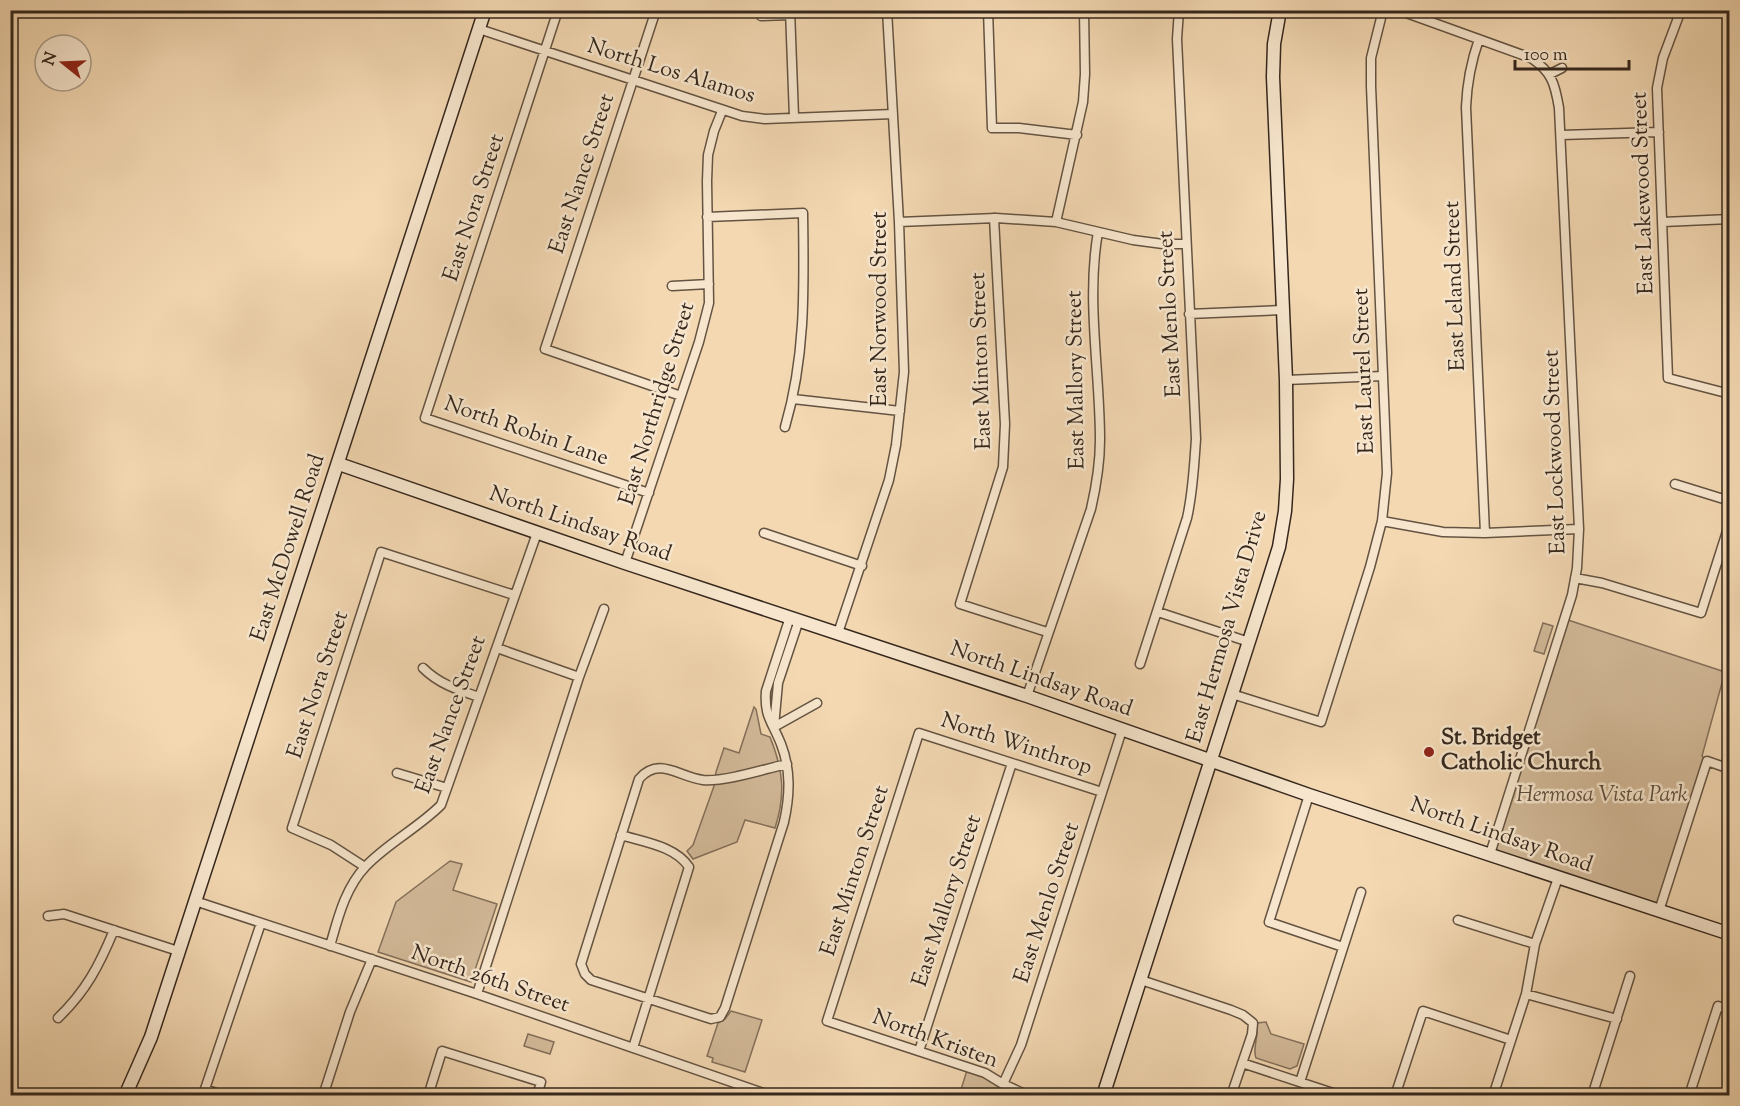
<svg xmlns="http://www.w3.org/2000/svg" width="1740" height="1106" font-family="'Sorts Mill Goudy',serif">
  <rect width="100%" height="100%" fill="#f3d8b2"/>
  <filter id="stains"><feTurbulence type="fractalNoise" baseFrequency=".00333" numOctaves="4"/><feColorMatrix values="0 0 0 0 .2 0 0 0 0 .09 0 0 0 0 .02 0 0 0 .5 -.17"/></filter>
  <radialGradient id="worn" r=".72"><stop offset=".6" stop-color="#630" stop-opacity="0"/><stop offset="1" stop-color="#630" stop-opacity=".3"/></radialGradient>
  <path fill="#d3ba99" stroke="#84705b" stroke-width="1.5" d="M1565,619L1725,672L1702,756L1707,761L1659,911L1490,854Z
    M1543,623L1553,626L1544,654L1534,651Z
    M754,707L756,709L761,734L770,737C783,769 786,794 775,828L745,820L737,842L693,859L687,851L693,845L714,786L716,772L724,748L739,753Z
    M450,861L462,864L453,890L497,904L471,982L378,952L396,902Z
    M731,1011L762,1020L745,1072L712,1062L713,1058L707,1056L718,1023L725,1019Z
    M1266,1022L1271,1034L1304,1044L1297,1066L1290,1069L1256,1058C1252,1049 1259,1036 1257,1023Z
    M528,1034L554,1042L550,1054L524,1046Z
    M968,1067L1029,1096H959Z"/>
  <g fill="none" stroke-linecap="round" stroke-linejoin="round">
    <defs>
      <path id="street" d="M558,10L425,418L649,493
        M656,10L545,349L681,396
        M790,10L794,117
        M988,10L992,128H1019L1077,135
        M1398,10L1531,58C1552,72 1555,84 1559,108L1579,529L1577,568L1572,595L1490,854
        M1681,10L1663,58L1657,88L1668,378L1730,394
        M761,16L790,15
        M479,29L742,116L765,119L893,114
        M1479,39C1471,62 1467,82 1466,107L1485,533
        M1550,74L1562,68
        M1561,135L1659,132
        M707,217L803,213C804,286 806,355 785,427
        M994,218L1005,424L1003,467L960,604L1047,632
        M899,222L996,218L1056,222L1133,240L1163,244H1185
        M1056,222L1083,102L1085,74L1084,10
        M1663,222L1730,219
        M672,286L709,284
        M1189,314L1283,310
        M1286,380L1383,376
        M793,399L900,411
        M1675,484L1730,501
        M1382,521L1443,532L1485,533L1579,529
        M764,533L862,566
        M625,563L699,342L709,303L707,181L708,155L714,131L722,111
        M1575,578L1602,583L1701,613L1730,522
        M1158,612L1249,642
        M838,633L889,480L896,445L904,372L899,222L887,10
        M497,648L579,677
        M1140,664L1187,518C1193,492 1194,466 1196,439L1177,39L1179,10
        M423,668C439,684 458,690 479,697
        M1232,694L1321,722L1370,567L1382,521L1387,473L1371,86V58L1383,10
        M1027,696L1091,509C1096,487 1100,464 1100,440C1100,371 1086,300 1098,232
        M774,727L778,683L799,620
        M774,727L817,703
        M787,764C764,769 725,782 703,780C679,777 659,756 639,779L581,964L585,974L591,980L711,1019L720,1017L725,1008L784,822C790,795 791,770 781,744C772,721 764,717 766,691L790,617
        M397,773L447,788
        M1309,795L1269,922L1343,947
        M621,835C644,842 675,846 689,867L633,1048
        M365,867L331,845L292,828L381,552L514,595
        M195,901L477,994L772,1096
        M1659,911L1707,761L1730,769
        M48,916L64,914L178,951
        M1458,920L1535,944
        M330,946C338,918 345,888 366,866C388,843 418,828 441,805L537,533
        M1141,980L1231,1010L1243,1015L1253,1023L1252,1034L1231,1096
        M477,994L579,677L604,609
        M1526,994L1617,1019
        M58,1018C86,991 99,966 114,930
        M919,1051L1012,763
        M1242,1063L1342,1096
        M1300,1082L1361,892
        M1003,1084L1021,1045L1122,730
        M224,1096L205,1089L261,923
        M323,1096L350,1012L372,959
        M428,1096L442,1051L541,1082L537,1096
        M1029,1096L1003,1084L985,1073L827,1021L919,733L1102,792
        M1395,1096L1423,1011L1511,1040
        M1493,1096L1526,994L1535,944L1558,878
        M1592,1096L1630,976
        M1689,1096L1718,1006L1730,1010"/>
      <path id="secondary" d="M339,464L625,563L1027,696L1309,795L1730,934
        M125,1096L151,1037L485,10
        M1103,1096L1268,582L1279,547L1285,511L1287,479L1286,380L1273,77L1274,44L1280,10"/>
    </defs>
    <use href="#street" stroke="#645342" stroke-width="11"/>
    <use href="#secondary" stroke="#35271d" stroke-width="15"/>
    <use href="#street" stroke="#f7e6cd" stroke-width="8"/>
    <use href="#secondary" stroke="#f7e6cd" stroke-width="12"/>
  </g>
  <circle fill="#8f2418" stroke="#f7e6cd" stroke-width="2" cx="1429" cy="752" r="6"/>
  <g text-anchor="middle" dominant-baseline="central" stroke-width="5" stroke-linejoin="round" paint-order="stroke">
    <g font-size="22" fill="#35271d" stroke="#f7e6cd">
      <text transform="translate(671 72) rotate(17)">North Los Alamos</text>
      <text transform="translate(583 174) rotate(-72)">East Nance Street</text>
      <text transform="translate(1644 193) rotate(-92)">East Lakewood Street</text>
      <text transform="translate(475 208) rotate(-72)">East Nora Street</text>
      <text transform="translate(1456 286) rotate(-92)">East Leland Street</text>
      <text transform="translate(881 309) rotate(-90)">East Norwood Street</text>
      <text transform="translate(1171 314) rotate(-93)">East Menlo Street</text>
      <text transform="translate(982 361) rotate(-92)">East Minton Street</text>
      <text transform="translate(1365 371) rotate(-92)">East Laurel Street</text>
      <text transform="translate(1077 380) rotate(-91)">East Mallory Street</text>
      <text transform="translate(658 404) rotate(-73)">East Northridge Street</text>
      <text transform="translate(526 432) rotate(19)">North Robin Lane</text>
      <text transform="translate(1556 452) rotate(-92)">East Lockwood Street</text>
      <text transform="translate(580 525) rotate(19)">North Lindsay Road</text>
      <text transform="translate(289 548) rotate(-72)">East McDowell Road</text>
      <text transform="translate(1228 627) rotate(-74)">East Hermosa Vista Drive</text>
      <text transform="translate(1041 680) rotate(19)">North Lindsay Road</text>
      <text transform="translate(319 685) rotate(-72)">East Nora Street</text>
      <text transform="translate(452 715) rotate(-70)">East Nance Street</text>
      <text transform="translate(1016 745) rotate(18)">North Winthrop</text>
      <text transform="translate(1501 836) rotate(19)">North Lindsay Road</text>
      <text transform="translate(856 871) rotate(-72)">East Minton Street</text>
      <text transform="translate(948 901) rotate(-72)">East Mallory Street</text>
      <text transform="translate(1048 903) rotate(-72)">East Menlo Street</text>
      <text transform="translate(490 980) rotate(19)">North 26th Street</text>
      <text transform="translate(935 1040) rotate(20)">North Kristen</text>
    </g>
    <g font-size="22" font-weight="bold" fill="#35271d" stroke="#f7e6cd" text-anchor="start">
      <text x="1441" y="739">St. Bridget<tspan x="1441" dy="25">Catholic Church</tspan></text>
    </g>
    <g font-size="22" font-style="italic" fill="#5c4c3c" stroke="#f7e6cd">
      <text x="1602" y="796">Hermosa Vista Park</text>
    </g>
  </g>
  <rect width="1740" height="1106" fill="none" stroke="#f3d8b2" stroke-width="36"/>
  <rect x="12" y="12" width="1716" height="1082" fill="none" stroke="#35271d" stroke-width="3"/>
  <rect x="18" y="18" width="1704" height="1070" fill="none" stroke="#35271d" stroke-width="1.5"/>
  <g transform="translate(63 63) rotate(288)"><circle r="28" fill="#f7e6cd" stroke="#a99a87" stroke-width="1.5"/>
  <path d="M0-4.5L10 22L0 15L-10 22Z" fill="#8f2418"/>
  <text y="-9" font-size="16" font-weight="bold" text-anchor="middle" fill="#35271d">N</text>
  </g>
  <path d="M1515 60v9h114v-9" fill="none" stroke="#35271d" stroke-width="3"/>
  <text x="1524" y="60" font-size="18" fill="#35271d" stroke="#f7e6cd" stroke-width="4.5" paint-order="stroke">100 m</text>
  <rect width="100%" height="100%" filter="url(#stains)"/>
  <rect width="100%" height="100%" fill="url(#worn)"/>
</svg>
